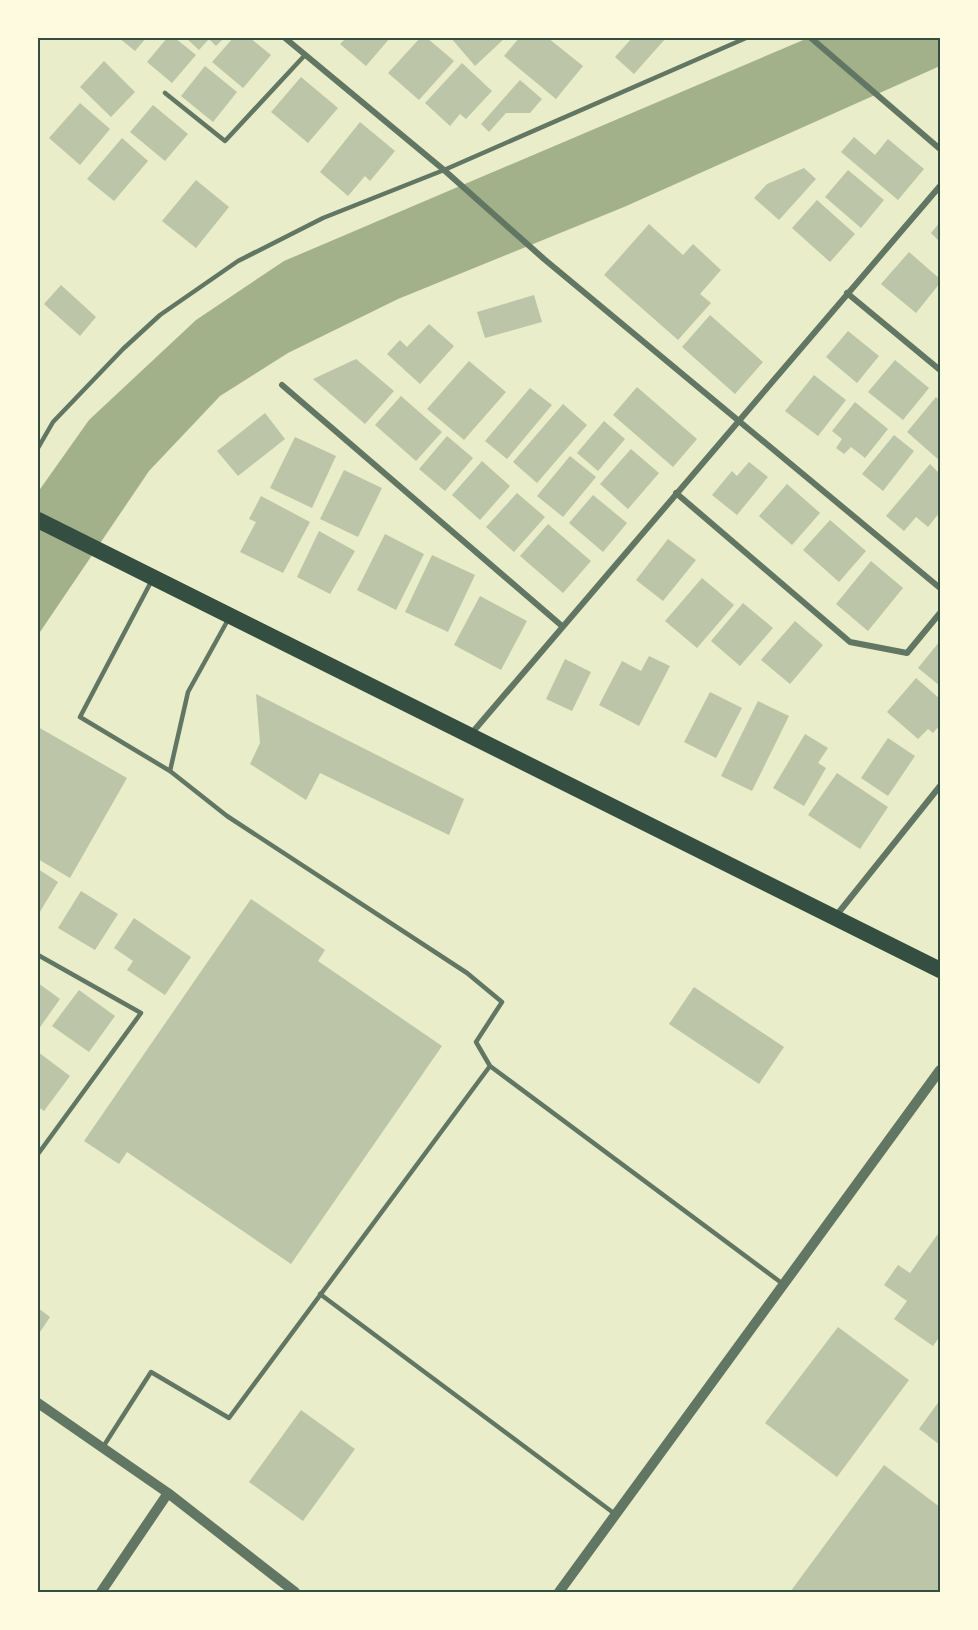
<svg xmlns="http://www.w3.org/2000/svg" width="978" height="1630" font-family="Merriweather,serif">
  <rect width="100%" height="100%" fill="#e9edc9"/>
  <path fill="#a3b18a" d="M808,38H940V66L624,207L398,299L288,353L220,396L149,471L38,635V492L89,420L196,320L284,261Z"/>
  <path fill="#bcc5a7" d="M119,38H146L135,51Z
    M167,38H175L196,55L172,83L147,62Z
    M186,38H224L216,46L209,39L199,50Z
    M233,38H250L271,55L243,88L212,62Z
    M346,38H390L366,66L340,44Z
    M420,38H427L454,61L419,100L388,73Z
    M451,38H505L475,66Z
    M519,38H548L583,66L556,99L504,56Z
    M632,38H666L634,74L615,57Z
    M104,61L135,92L111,117L80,87Z
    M462,63L492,91L466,119L460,114L450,126L425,103Z
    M205,66L237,92L213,122L181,96Z
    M301,77L338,108L308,143L271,112Z
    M520,80L542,99L530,113H506L489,132L481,124Z
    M80,103L110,129L80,165L49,138Z
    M153,105L188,134L165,161L130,132Z
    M360,122L395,151L370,181L365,176L348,196L320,172Z
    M854,137L875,155L888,139L924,169L898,200L841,152Z
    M122,138L148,161L114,201L87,179Z
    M804,168L816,179L779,220L754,198L767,184Z
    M848,170L884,200L861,228L825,197Z
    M196,180L229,207L196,248L162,221Z
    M817,200L855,234L830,262L792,228Z
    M940,222V242L931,233Z
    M649,224L683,255L693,244L721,270L700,294L711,303L678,340L604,275Z
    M909,252L940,279V283L916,313L881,284Z
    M61,285L96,317L80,336L44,304Z
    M534,295L542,322L485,338L477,312Z
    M710,315L763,362L735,394L682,347Z
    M429,324L454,346L420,384L387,354L400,340L407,347Z
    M848,331L879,356L857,383L826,357Z
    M356,359L394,391L365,424L313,379Z
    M895,360L929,388L903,420L868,392Z
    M469,361L506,392L464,440L427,409Z
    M814,375L846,400L818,436L785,411Z
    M637,387L697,439L673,467L613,415Z
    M530,388L552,405L507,459L485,441Z
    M401,396L442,432L416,461L375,425Z
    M936,397L940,401V461L907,432Z
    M855,402L888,429L865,458L851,447L844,454L836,448L842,439L832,431Z
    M563,404L587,425L537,483L513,462Z
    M265,413L285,439L238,476L217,451Z
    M604,421L625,439L598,471L577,453Z
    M894,435L914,451L883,491L862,474Z
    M447,436L473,458L445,491L419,469Z
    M295,437L336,456L312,508L270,488Z
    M631,449L659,473L628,509L600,484Z
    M570,456L596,477L563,517L537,496Z
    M482,461L510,486L480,520L452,495Z
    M749,462L768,477L737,515L712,495L732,471L737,476Z
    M930,464L940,474V512L928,527L916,517L904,531L886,516Z
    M344,470L382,488L358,537L320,519Z
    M787,484L820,513L792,545L759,516Z
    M517,493L545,517L514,552L486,527Z
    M593,495L627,523L603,552L569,523Z
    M261,496L310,522L283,573L240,552L256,522L249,519Z
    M830,520L866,551L839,582L803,550Z
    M548,524L591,561L563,593L520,556Z
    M319,531L355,551L330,594L297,577Z
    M385,534L424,554L396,610L357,590Z
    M668,539L696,560L663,601L636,580Z
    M432,555L475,575L448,632L405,612Z
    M871,561L903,588L868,631L836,604Z
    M702,578L734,605L697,648L665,621Z
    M480,596L527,621L501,670L454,645Z
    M743,603L773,628L740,666L711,641Z
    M795,621L823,645L790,684L761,660Z
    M940,641V686L918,668Z
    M649,656L670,666L639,726L599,705L622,661L641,671Z
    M565,659L591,672L572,711L546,699Z
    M916,678L940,699V725L933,733L928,729L918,739L887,712Z
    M710,692L742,708L716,758L684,742Z
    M256,694L464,799L449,835L320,773L306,800L250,764L260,743Z
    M758,701L789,716L752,791L721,776Z
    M38,727L127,778L70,878L38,859Z
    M805,734L828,748L818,763L826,768L804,806L773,788Z
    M888,738L915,756L888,796L861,778Z
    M837,773L888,807L860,849L808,815Z
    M38,869L58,882L38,915Z
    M81,891L118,914L95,950L58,928Z
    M251,899L325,950L318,961L442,1046L291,1264L127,1152L119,1164L84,1141Z
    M134,918L191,957L165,995L127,970L133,961L114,948Z
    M38,983L60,999L38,1030Z
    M694,987L784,1047L759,1084L669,1024Z
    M79,990L115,1016L89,1052L52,1026Z
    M38,1052L70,1076L44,1111L38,1107Z
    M940,1231V1336L933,1346L894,1319L907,1301L884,1285L898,1265L910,1273Z
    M38,1308L50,1317L38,1335Z
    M838,1327L909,1380L837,1477L765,1423Z
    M940,1400V1445L919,1429Z
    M301,1410L355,1449L303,1521L249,1482Z
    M884,1465L940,1507V1592H790Z"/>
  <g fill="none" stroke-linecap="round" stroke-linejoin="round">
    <path stroke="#617663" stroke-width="4.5" d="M165,93L225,141L305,55
      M38,448L53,422L123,349L160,315L238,261L323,218L444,170L746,38
      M152,580L80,717L170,771L227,816L467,973L502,1002L476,1042L490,1066
      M170,771L188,692L229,618
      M38,955L141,1013L38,1154
      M320,1294L615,1514
      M103,1447L151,1372L229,1418L490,1066L783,1284"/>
    <path stroke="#617663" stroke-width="6" d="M285,38L444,170L544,259L940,588
      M811,38L940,149
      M847,293L940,370
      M282,385L562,626
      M676,493L850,642L907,653L940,613
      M471,734L940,186
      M835,917L940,786"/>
    <path stroke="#617663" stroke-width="10" d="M38,1403L168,1493L295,1592
      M101,1592L168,1493
      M559,1592L940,1070"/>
    <path stroke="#344e41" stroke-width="16" d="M38,520L940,970"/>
  </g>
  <rect width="978" height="1630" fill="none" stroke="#fefae0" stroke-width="78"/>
  <rect x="39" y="39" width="900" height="1552" fill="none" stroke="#344e41" stroke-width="2"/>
</svg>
